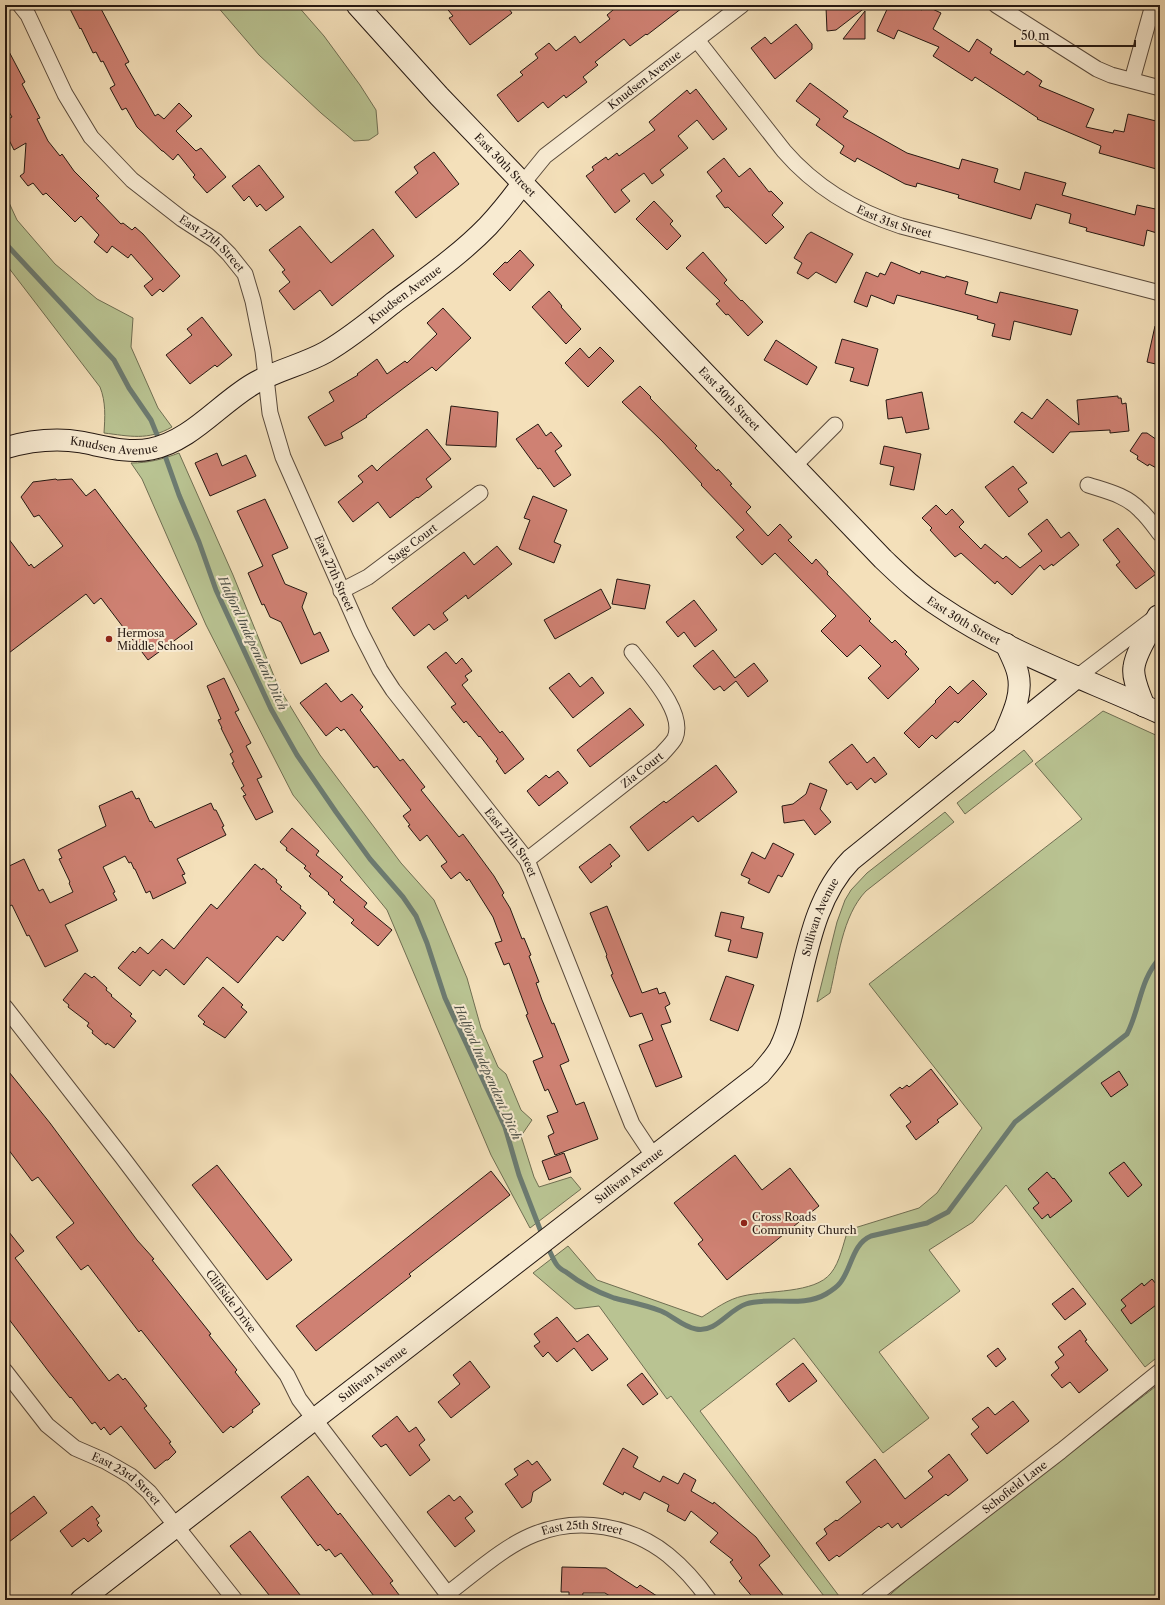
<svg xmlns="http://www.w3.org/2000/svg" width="1165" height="1605" font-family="'Libre Caslon Text',serif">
  <rect width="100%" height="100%" fill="#f4e0ba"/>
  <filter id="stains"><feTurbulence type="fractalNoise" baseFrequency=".005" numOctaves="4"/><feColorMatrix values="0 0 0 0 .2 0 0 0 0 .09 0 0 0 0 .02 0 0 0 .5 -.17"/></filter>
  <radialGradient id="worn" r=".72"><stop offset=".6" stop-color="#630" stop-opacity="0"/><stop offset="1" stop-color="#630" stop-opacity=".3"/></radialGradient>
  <path fill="#b9c392" stroke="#6f6e52" d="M216,5H297L324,36L360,85L376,110L378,134L369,140L354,141L321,113L259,55Z
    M5,194L17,220L55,264L97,299L133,318L131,347L158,408L172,427C148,441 129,436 104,433C105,417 106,402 100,387L5,263Z
    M179,453L233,575L278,686L320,755L401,863L434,900L467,978L481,1028L498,1067L506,1074L521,1110L532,1120L521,1136L534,1177L539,1187L571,1177L581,1189L530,1228L491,1155L387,910L293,795L206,625L142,479L131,463C149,463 163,459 179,453Z
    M1103,711L1160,737V1355L1145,1367L1006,1185L973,1222L929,1250L960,1291L879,1352L929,1418L883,1453L794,1338L700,1411L842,1600H827L671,1396L667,1399L599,1306L575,1309L533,1273L568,1246L597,1280L702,1317C715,1309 728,1299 743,1296C767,1290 815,1294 831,1273C840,1262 843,1244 848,1230L919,1208L937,1193L982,1128L869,984L1082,819L1035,764Z
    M1024,750L1033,761L965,814L957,803Z
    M945,812L954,822L866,891C842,916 838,960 830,993L817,1002L837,922L845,900L851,890L867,873Z
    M1160,1383V1600H884L908,1579Z"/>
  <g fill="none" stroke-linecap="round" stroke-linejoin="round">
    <path stroke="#6c7b71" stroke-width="5" d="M5,243L114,360L129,388L151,420L160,442
      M163,450L179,495L199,542L216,590L271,709L297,755L336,812L370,859L403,897L416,916L427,943L445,998L505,1127L519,1175L543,1237
      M547,1246C550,1251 552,1257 555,1262C557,1266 562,1270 566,1272C580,1283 597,1292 614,1298C630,1302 646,1305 661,1311C673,1316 683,1327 696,1329C716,1333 728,1310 746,1304C769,1296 803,1308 826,1294C831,1291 837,1287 840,1283C852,1268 852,1244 871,1236L927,1223L948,1212L1015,1122L1127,1034C1140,1009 1140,979 1160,958"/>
  </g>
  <path fill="#cf8173" stroke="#251812" d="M78,5H99L129,62L125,64L155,116L158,114L164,119L179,103L192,116L176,131L196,151L201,148L226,177L207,193L193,177L195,175L178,154L173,160L163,151H162L137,127L126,108L122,110L110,88L115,85L103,61L101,62L96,52L93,53L81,28L80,29L70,9Z
    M444,5H506L512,13L470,45L449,18L453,16Z
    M619,5H686L647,35L646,34L630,46L624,39L595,62L598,65L583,77L587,82L566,98L564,95L548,108L543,102L518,122L497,95L523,75L520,72L538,58L535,54L549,43L556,51L575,36L580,43L610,19L607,15Z
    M889,5H911L922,10L924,5L941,13L933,29L969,52L977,39L992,49L990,53L1024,75L1027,71L1042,81L1039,86L1094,109L1086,127L1113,133L1114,130L1124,132L1128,114L1160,122V170L1099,153L1101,146L1037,119L1038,118L975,77L972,81L933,56L939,47L898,30L894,39L877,31Z
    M826,7H866L836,30L827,31Z
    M865,11V39H843Z
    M796,24L812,44V49L775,79L751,48L765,37L771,44Z
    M5,44L25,82L22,84L40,118L37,119L48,141L60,156L62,154L74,171L99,196L96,198L121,224L123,223L132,230L135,227L143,234L180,276L163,292L160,289L152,296L144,286L153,279L131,254L128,258L112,246L107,253L94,242L99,235L81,216L75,222L46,193L43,195L33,183L28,186L20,176L24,173L26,143L14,150L5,132V121L12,117L5,105Z
    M810,83L848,111L843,117L907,153L959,169L962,159L998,169L994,182L1020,190L1025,172L1066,183L1062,195L1135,215L1137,205L1160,210V234L1147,230L1144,246L1086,231L1087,228L1069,223L1071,214L1036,204L1031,219L958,198L959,195L917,183L916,187L905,184L857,158L855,162L840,153L844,146L816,125L820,119L796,101Z
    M696,89L727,129L713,140L697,120L678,136L688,148L660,170L664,175L652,184L644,173L621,190L630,201L615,213L586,176L594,170L592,167L606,157L608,160L617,153L619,156L655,130L649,122L687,90L690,94Z
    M434,152L459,184L416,218L395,192L418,173L414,167Z
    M724,158L739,177L750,168L769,192L771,191L783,203L772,215L784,227L766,244L728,207L725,208L716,196L722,191L707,172Z
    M259,165L284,197L266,211L260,204L257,207L249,196L244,201L232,186Z
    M654,201L673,221L670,224L681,236L667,250L636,219Z
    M300,226L331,263L373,229L394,256L332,306L320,290L294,310L279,291L290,282L282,272L285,270L269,250Z
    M811,232L853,254L836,283L816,272L808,279L797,273L802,263L794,258L807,235Z
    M520,250L534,265L510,291L493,274L505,262L507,263Z
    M703,252L727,280L724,283L741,301L742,300L763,322L748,336L728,314L726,315L716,304L720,301L686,268Z
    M891,262L920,274L921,271L945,278L946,276L968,282L965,294L997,303L1000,292L1078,310L1071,335L1014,321L1010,340L992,336L995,324L977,319L978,316L897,295L894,304L871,295L867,307L854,302L866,272L878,277L880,273L885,275Z
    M549,291L562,306L561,307L581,329L566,344L532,307Z
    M443,308L471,338L436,371L432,367L366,416L367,417L341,433L343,438L325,446L308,417L334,401L329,392L358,375L357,374L377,359L387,374L405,361L407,363L437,334L427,323Z
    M202,317L232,355L217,367L215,365L190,384L166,355L192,335L187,329Z
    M1155,326L1160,327V365L1147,362Z
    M842,339L878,349L868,386L850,381L854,368L835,363Z
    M776,340L817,367L807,385L764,360Z
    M600,347L614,361L588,387L565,363L580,348L589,358Z
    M640,386L651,397L650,398L697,446L695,448L717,471L718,469L732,484L730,485L751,507L746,512L768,536L780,524L792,537L788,540L812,564L816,559L828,572L827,574L871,619L869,621L892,643L895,640L907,652L905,654L919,669L888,699L868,678L881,666L860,645L847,657L821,631L836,616L775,553L762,565L736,537L744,530L701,485L702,484L662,441L622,402Z
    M922,392L929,429L906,433L902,417L888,419L886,400Z
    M1118,396V398H1121L1122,404L1126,403L1129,431L1110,433V430L1070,432L1053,453L1014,422L1022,412L1032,419L1047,399L1079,425L1077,400Z
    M451,406L498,412L496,447L446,445Z
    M538,424L546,436L551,432L562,446L555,451L571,475L554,487L540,468L538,469L516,439Z
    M427,429L451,459L426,479L432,487L418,498L417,497L390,518L378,502L353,522L338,502L363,482L358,476L372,465L377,471L382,466Z
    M1142,433H1147L1160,442V470L1149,464L1148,466L1137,459L1138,456L1130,451Z
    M884,446L921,454L914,490L890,485L894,467L880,464Z
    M217,453L222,466L246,455L256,476L210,496L195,463Z
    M1013,466L1027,483L1018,489L1028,502L1009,517L985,487Z
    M56,479L57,480L72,479L86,496L95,489L197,624L148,660L101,598L94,604L86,594L5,656V534L29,566L31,564L34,568L63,546L39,515L34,517L21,497L33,482Z
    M533,496L567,510L554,542L561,545L554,563L519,549L530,520L524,518Z
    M265,499L288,548L272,555L285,584L307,593L302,607L314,635L320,632L329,651L301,664L281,622L270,617L264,604L262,605L248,573L263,566L237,511Z
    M936,505L946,515L952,509L964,522L959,527L981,549L985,544L1003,559L1006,556L1020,568L1042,551L1028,534L1047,519L1061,538L1069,532L1079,545L1053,566L1052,564L1044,570L1040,565L1012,595L997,581L995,584L961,553L955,557L930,530L932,528L922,518Z
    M1118,528L1156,574L1136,589L1116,565L1120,562L1103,540Z
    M497,546L512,564L468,599L466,595L443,613L448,620L434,630L429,624L414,636L392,608L464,552L474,565Z
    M617,579L650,585L645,609L612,604Z
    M601,589L611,608L555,639L544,620Z
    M694,600L717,630L695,647L684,632L678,637L666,622Z
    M713,650L735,678L754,663L768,681L748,697L736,681L724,691L720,686L714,690L693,666Z
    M446,652L456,664L462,658L472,671L465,676L468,680L462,685L500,733L502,731L524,759L505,774L496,761L498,759L480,736L479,737L466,721L464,723L451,707L456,704L427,667Z
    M569,673L580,687L592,677L604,693L573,718L549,688Z
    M224,678L239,710L235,712L251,743L246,746L262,777L257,779L273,812L256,820L243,796L246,795L241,788L244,786L232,763L234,762L230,754L233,752L221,728H222L218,720L221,719L207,686Z
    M973,680L987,694L958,723L955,721L936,739L932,735L919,748L904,733L936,702L935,701L950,686L958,694Z
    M326,683L341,702L352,694L363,707L360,710L400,761L403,759L425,787L421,790L459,837L463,834L494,876L504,893L502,895L510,908L522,939L524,938L531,955L529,956L539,982L536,983L542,1000L552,1024L554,1023L569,1061L560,1065L576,1105L584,1102L598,1139L555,1155L548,1136L554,1133L547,1116L558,1112L548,1089L545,1091L533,1061L543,1057L526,1015L528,1014L509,963L504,965L495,943L502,941L493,917L469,879L467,881L460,872L451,879L441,866L447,862L427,835L420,841L408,826L410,825L403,816L411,810L377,766L374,768L344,729L341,731L337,727L326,736L300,703Z
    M630,708L644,725L590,767L577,750Z
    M852,744L867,763L874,757L887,774L875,783L871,778L857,790L851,782L847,785L829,762Z
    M716,765L737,792L698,822L693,816L648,851L630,827L664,801L666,803Z
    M558,771L568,783L539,806L527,791L546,775L549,778Z
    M810,783L827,790L820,809L831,822L815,835L804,820L784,823L782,806L793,804L806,794Z
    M132,791L136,799L139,798L150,822L151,821L155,828L211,803L214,810H216L224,826L222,827L226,835L177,859L185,874L182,875L186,883L153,899L150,891L146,893L135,869H134L131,862L129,863L125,856L103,867L115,892L113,893L117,900L65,925L78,951L45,967L29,935L27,936L12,905L5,908V868L24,859L39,891L43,889L50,903L73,892L69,883L70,882L59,859L62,858L58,850L106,826L99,806Z
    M292,828L319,851L316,855L343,877L340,880L367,903L364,907L392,930L378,946L351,923L354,920L333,902L335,900L328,894L329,893L309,876L311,874L304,868L306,866L286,850L287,848L280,842Z
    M773,843L794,854L782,877L778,875L769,893L748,883L750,879L741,875L752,852L765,859Z
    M610,844L620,856L610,864L612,866L591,883L579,867Z
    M255,864L262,870L263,868L277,880L276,882L282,887L280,889L301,906L300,908L306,913L283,941L277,936L238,983L207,957L184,985L166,969L160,976L153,970L140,986L118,968L133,951L135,953L140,947L148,954L162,939L174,949L211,904L217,909Z
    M607,906L642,993L657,988L659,994L665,992L670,1004L665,1007L671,1022L661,1025L682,1077L656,1087L639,1045L653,1040L642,1013L630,1017L611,975L613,974L606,956L607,955L590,913Z
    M721,912L744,917L741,928L763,933L757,958L728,951L731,940L715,936Z
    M85,973L92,978L94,976L107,988L106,990L112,995L111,996L132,1014L130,1016L136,1021L114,1048L107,1043L106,1045L92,1033L93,1031L87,1026L89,1023L68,1007L69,1005L63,1000Z
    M726,976L754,985L738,1031L710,1020Z
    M223,987L243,1005L241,1007L247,1012L225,1038L203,1024L205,1022L198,1016Z
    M5,1067L50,1123L137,1240L154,1259L152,1260L211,1334L209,1335L237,1370L235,1372L260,1404L252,1410L253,1412L233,1428L231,1426L223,1433L141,1330L139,1332L88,1265L81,1270L56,1237L74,1223L38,1177L32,1181L5,1145Z
    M931,1069L958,1104L937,1120L939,1122L916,1140L906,1126L911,1122L890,1095L900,1087L902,1089L907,1085L909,1087Z
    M1119,1071L1128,1085L1111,1097L1101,1083Z
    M564,1153L571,1172L549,1180L542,1161Z
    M735,1155L762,1190L790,1168L819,1206L727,1280L698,1244L703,1240L674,1203Z
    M1124,1162L1142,1185L1128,1197L1109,1173Z
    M217,1165L292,1260L267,1280L192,1185Z
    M491,1171L510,1195L409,1274L411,1276L316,1351L296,1326Z
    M1047,1172L1053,1179L1054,1178L1072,1201L1050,1218L1048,1214L1042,1219L1033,1208L1039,1203L1028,1189Z
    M5,1227L24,1251L15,1258L109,1381L118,1374L123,1380L125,1378L147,1406L144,1408L171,1442L169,1443L176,1452L168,1460H166L155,1469L121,1426L110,1435L104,1427L101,1430L95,1422L92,1424L71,1397L70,1398L49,1372L5,1314Z
    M1152,1279L1160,1289V1302L1131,1324L1121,1310L1126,1306L1121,1300L1142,1283L1144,1286Z
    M1073,1288L1086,1304L1065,1320L1052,1304Z
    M557,1317L577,1342L588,1334L608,1359L592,1371L574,1348L557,1362L548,1352L543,1357L534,1346L540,1342L534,1334Z
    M1080,1330L1087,1340L1085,1341L1108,1370L1079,1393L1070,1382L1062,1388L1051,1375L1059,1368L1055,1362L1064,1355L1058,1347Z
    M998,1348L1006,1359L996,1367L987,1356Z
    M470,1361L490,1387L451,1418L438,1402L460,1384L453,1375Z
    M803,1363L817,1381L789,1402L776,1384Z
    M642,1373L658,1394L643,1405L627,1385Z
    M1013,1401L1029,1421L987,1454L971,1434L979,1427L972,1419L988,1407L995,1415Z
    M397,1416L409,1432L416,1427L425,1440L419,1445L430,1460L410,1476L386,1444L381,1447L372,1436Z
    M623,1448L638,1457L633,1467L660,1482L663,1476L678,1484L684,1473L696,1480L691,1491L713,1504L714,1502L756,1537L770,1556L759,1565L787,1600H755L739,1581L742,1578L730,1562L733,1560L710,1542L718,1533L691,1511L685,1521L667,1511L669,1505L644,1492L640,1500L624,1492L623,1495L603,1484Z
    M949,1454L968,1480L948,1496L946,1494L901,1528L898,1523L892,1528L888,1523L881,1528L879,1526L839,1557L837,1555L829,1561L816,1543L827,1534L824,1529L836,1520L837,1521L861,1502L846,1482L875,1459L905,1499L933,1477L928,1471Z
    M528,1460L532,1465L537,1461L551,1480L533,1492L531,1502L522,1508L505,1484L518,1475L514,1469Z
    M308,1476L338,1515L340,1513L393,1581L390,1583L403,1600H377L341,1553L335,1557L329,1549L326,1551L320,1544L318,1546L281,1497Z
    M449,1495L454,1501L460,1496L473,1512L465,1518L475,1531L455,1547L427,1512Z
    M34,1496L47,1513L5,1545V1518Z
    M92,1506L100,1516L96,1519L99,1523L97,1525L102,1531L88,1542L84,1538L72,1547L60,1531Z
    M250,1531L279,1568L304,1600H273L230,1546Z
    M562,1567L606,1568L637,1588L640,1585L663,1600H616L605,1593H583L582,1600H569V1592H561Z"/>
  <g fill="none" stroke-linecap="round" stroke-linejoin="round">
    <defs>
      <g id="street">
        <path id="s1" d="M20,5L28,15L65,94L91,137L132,180L182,219L216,241L229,254L245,274L253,301L263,351L270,413L283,457L360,631L380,670L393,690L527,860L632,1124L654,1157"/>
        <path d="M996,5L1097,69L1111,75L1160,88"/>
        <path id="s2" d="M697,40L784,151C816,188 855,211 901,226L1160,293"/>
        <path d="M1132,80L1153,5"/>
        <path id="s3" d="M523,183L545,156L742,5"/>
        <path d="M794,466L835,425"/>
        <path d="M1088,485C1106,491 1126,495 1140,510C1148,517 1154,526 1160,534"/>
        <path id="s4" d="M341,591L368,577L480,493"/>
        <path d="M1077,677L1153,619"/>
        <path id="s5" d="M527,860L661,755C665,750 672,744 675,738C686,712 647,672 632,652"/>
        <path id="s6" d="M5,1007L122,1157L277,1362L287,1375L299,1399L452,1600"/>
        <path id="s7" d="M5,1371L47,1425L75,1448L105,1461L131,1476L149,1492L235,1600"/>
        <path id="s8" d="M447,1594C474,1574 504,1546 535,1534C579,1516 632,1526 668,1555C684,1568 697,1583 709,1600"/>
        <path id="s9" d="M868,1600L1061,1451L1160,1371"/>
      </g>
      <g id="secondary">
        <path id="s10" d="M357,5L439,96L883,559C901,576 918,593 939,606C1006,652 1086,679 1160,713"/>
        <path id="s11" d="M5,448C29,441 56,438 81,442C103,446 128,454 151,449C191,441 219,404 253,384C276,370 303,365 326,352C350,338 372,320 393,303C425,279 460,255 488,226C501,212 512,198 523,183"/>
        <path d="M1144,706C1140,694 1132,679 1134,667C1136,651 1151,630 1158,616"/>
        <path d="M1004,735C1012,716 1023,695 1018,674C1016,664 1010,654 1006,644"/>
        <path id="s12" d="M81,1600L760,1074C767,1066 775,1057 780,1048C787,1034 791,1018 794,1004C807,954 814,898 851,860L1077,677"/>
      </g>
    </defs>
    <use href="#street" stroke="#594a3c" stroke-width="17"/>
    <use href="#secondary" stroke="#251812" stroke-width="23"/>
    <use href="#street" stroke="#f8ebd2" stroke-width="15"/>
    <use href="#secondary" stroke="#f8ebd2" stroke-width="21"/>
  </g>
  <g fill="#8f2418" stroke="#f8ebd2" stroke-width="1.5">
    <circle cx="109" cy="639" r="4"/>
    <circle cx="744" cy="1223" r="4"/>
  </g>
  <g text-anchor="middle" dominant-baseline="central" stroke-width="4" stroke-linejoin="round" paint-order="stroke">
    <g font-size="11" fill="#251812" stroke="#f8ebd2">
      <text stroke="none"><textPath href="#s3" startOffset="160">Knudsen Avenue</textPath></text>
      <text stroke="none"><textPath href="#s10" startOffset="218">East 30th Street</textPath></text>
      <text stroke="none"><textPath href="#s2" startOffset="274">East 31st Street</textPath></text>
      <text stroke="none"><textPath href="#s1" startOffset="312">East 27th Street</textPath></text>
      <text stroke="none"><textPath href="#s11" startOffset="447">Knudsen Avenue</textPath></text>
      <text stroke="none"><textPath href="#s10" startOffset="542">East 30th Street</textPath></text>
      <text stroke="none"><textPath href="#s11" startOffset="110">Knudsen Avenue</textPath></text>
      <text stroke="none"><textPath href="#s4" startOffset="86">Sage Court</textPath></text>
      <text stroke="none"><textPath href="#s1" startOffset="672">East 27th Street</textPath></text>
      <text stroke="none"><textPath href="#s10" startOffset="866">East 30th Street</textPath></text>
      <text stroke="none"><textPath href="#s5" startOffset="146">Zia Court</textPath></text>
      <text stroke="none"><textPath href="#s1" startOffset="996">East 27th Street</textPath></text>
      <text stroke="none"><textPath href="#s12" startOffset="1029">Sullivan Avenue</textPath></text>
      <text stroke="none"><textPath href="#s12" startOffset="693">Sullivan Avenue</textPath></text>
      <text stroke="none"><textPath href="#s6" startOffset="371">Cliffside Drive</textPath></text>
      <text stroke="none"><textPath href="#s12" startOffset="369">Sullivan Avenue</textPath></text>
      <text stroke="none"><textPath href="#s7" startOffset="165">East 23rd Street</textPath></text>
      <text stroke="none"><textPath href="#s9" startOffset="185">Schofield Lane</textPath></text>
      <text stroke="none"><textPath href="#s8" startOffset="155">East 25th Street</textPath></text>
    </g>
    <g font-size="11" fill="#251812" stroke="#f8ebd2" text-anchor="start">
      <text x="117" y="633">Hermosa<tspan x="117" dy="13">Middle School</tspan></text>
      <text x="752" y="1217">Cross Roads<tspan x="752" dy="13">Community Church</tspan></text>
    </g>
    <g font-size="12" font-style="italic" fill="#4f5249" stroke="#f8ebd2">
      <text transform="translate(253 643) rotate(65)">Halford Independent Ditch</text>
      <text transform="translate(488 1072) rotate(66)">Halford Independent Ditch</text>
    </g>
  </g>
  <rect width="1165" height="1605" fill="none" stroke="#f4e0ba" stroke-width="20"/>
  <rect x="6" y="6" width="1153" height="1593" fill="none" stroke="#251812" stroke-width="2"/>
  <rect x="10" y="10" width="1145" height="1585" fill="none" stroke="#251812"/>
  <path d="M1015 40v6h120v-6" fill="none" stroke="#251812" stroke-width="2"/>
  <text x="1021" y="40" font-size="12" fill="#251812" stroke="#f8ebd2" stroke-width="3" paint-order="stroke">50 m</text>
  <rect width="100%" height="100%" filter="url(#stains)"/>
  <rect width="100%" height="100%" fill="url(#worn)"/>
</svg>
